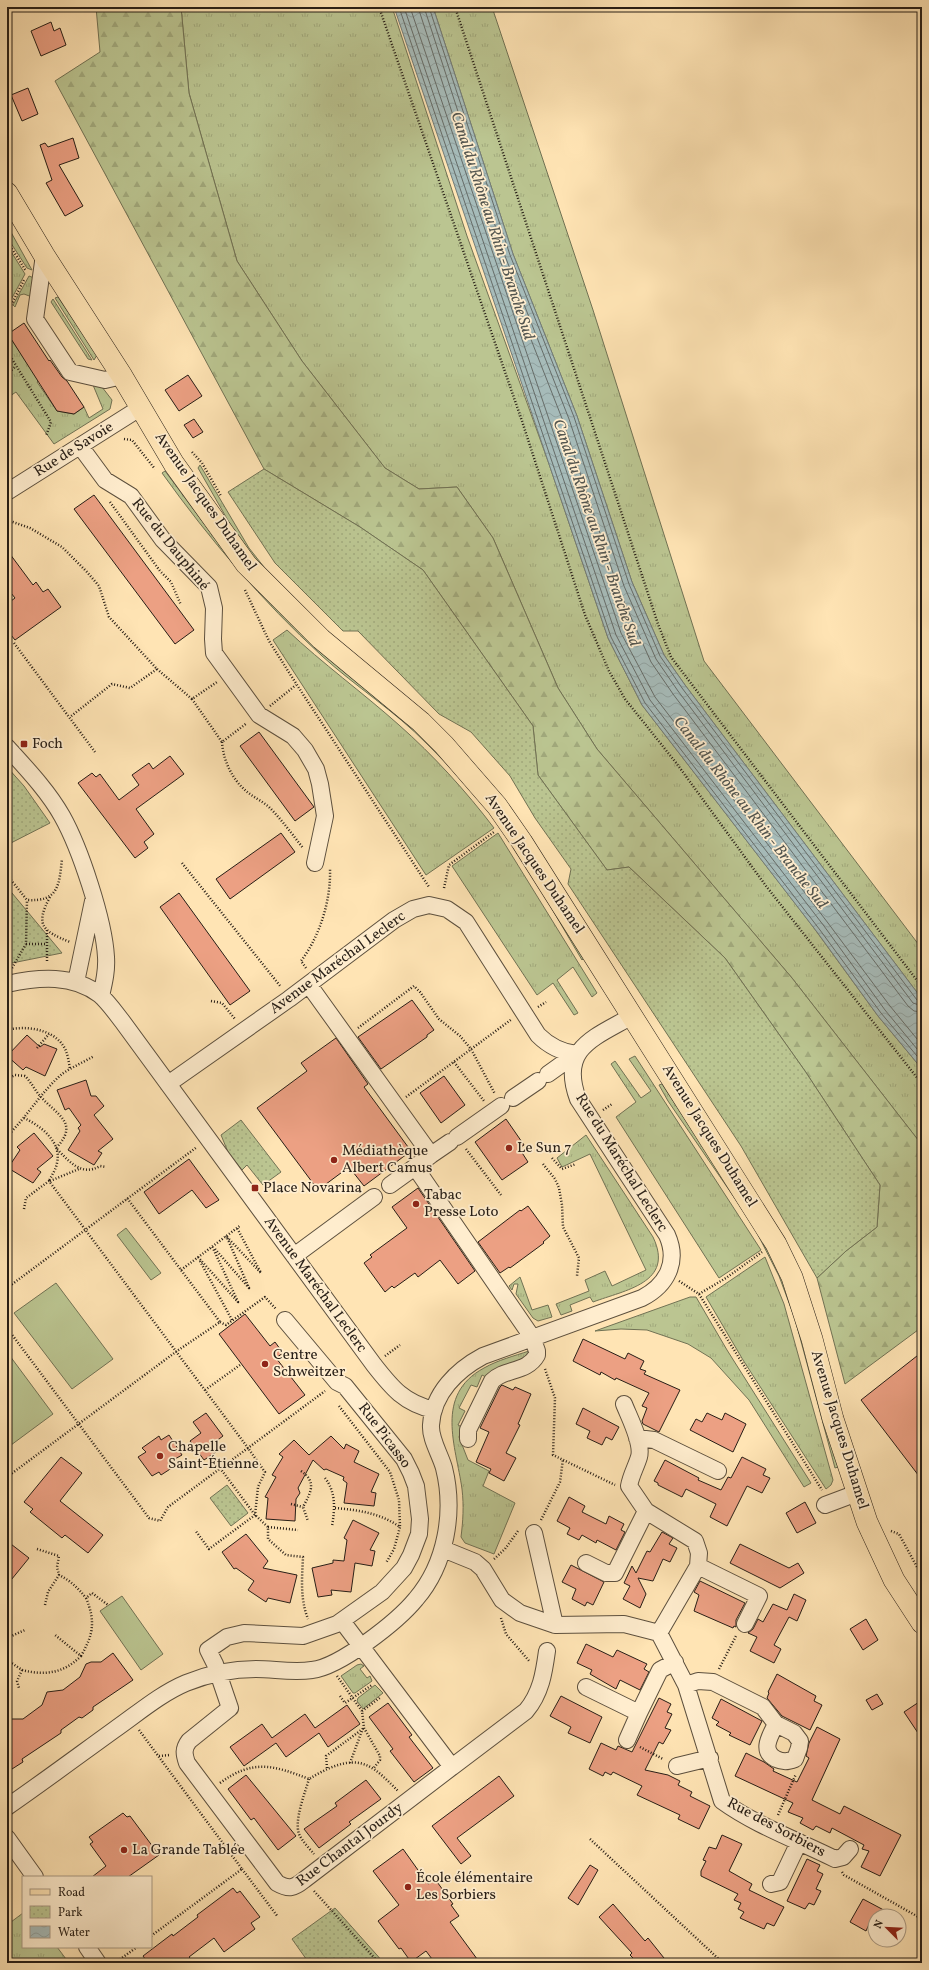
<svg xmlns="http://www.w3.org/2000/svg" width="929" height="1970" font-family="Vollkorn,serif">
  <defs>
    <pattern id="grass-tufts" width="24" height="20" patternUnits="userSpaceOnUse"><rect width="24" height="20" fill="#bbc591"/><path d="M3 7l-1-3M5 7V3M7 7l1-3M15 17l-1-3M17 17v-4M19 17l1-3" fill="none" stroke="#a1a97c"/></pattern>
    <pattern id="forest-firs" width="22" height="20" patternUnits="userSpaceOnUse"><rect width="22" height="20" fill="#bbc591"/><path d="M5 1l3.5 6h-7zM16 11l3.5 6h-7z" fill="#a1a97c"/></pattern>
    <pattern id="park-dots" width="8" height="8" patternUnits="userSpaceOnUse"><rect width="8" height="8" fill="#bbc591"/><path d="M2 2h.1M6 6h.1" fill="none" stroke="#a1a97c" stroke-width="1.8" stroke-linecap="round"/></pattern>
    <pattern id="water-waves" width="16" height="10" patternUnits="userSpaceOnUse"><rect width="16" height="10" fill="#a6bbb9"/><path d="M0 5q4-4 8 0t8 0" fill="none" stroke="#8fa09e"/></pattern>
  </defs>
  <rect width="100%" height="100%" fill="#ffe4b4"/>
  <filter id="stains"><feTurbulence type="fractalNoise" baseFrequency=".005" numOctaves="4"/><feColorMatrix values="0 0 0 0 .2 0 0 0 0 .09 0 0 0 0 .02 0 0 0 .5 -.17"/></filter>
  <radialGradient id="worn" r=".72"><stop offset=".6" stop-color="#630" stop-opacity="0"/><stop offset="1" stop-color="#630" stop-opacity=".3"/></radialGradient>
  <path fill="url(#grass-tufts)" stroke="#717254" d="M181,7H392L467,236L549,464L608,638L642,705L811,924L878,1016L922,1069V1145L792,978L597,749L558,688L493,538L457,487L419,489L385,468L302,361L237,261L189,93Z
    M433,7H492L593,310L704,661L922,949V999L685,685L664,655L632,582L577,416L513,254Z
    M7,225L32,270L27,268L7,237Z
    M7,245L25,274L7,307Z
    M29,276L34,278L32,297L24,294L20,295L15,307L13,305Z
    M58,297L97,355L94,360L55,298Z
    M53,299L92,360L88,359L51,302Z
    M7,333L39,380L37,382L57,411L74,414L84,407L89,418L103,409L93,385L102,387L112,400L110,409L54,444L16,392L10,396L7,393Z
    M200,465L249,548L264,567L306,609L303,612L262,568L238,538L198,468Z
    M165,471L220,545L406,720L485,803L584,958L582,960C552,910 524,857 488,811C470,788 448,765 427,744C395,711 356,687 322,656C262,601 210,540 162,473Z
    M287,630C323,664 362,692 399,725C433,755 466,791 494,828L426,875L273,640Z
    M498,833L597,993L592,997L573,967L557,980L578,1013L574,1015L553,983L537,995L452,866Z
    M635,1056L761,1250L719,1278L616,1117L636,1102L611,1064L615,1061L641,1098L651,1091L629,1059Z
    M662,1084L765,1241L796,1311L838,1467L835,1468L795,1319L779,1276L756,1231L738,1203L668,1101L659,1085Z
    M586,1135L653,1237C675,1283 625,1290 593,1302L590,1297L570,1305L572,1311L561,1315L556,1304L589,1291L585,1280L605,1271L612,1286L646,1270L590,1154L562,1167L557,1158Z
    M765,1257L784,1304L833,1480L831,1485L826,1489L743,1360L706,1297Z
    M520,1277L532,1310L548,1305L552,1317L538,1321L533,1318L516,1294L518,1284H514L512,1290L509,1286Z
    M690,1297H696L727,1350L811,1483L804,1487L749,1400L711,1358L688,1344L647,1330L621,1329L595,1331Z
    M529,1351L523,1359L490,1372L488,1378L482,1375L477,1387L471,1385L459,1408L465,1411L458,1425L462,1427L459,1437L468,1460L489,1471L483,1486L515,1503L494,1554L465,1543L461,1537C463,1521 464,1506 462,1489C456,1446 434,1395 484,1368C498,1360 514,1356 529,1351Z
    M361,1664L364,1666L360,1669L367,1678L370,1676L372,1681L355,1693H353L341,1676L357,1665Z
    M375,1685L383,1693L363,1709L357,1701L358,1698Z
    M23,1913V1947H57L69,1963H7V1925Z"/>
  <path fill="url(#forest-firs)" stroke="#717254" d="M96,7H181L189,93L237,261L302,361L385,468L419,489L457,487L493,538L558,688L597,749L792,978L922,1145V1327L845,1384L817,1278L846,1251L877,1227L880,1185L805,1071L725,958L629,867L607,870L538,775L533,726L423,570L360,527L264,469L55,81L100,52Z"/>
  <path fill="url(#park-dots)" stroke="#717254" d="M264,469L360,527L423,570L533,726L538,775L607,870L629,867L725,958L805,1071L880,1185L877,1227L846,1251L817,1278L741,1146L568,884L571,869L535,818L510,776L471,732L439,714L358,631H343L275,563L228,492Z
    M7,767L24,786L50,823L7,845Z
    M7,887L62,953L7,964Z
    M241,1120L281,1172L263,1185L247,1165L242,1170L228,1152L221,1135Z
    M227,1485L248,1513L231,1526L210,1498Z
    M335,1908L384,1963H309L292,1939Z"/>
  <path fill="#bbc591" stroke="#717254" d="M126,1228L161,1273L151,1280L117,1235Z
    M56,1283L113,1359L72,1389L14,1313Z
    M7,1352L53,1414L7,1448Z
    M122,1596L163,1654L141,1670L100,1611Z"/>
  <path fill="url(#water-waves)" stroke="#737c78" d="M394,7H433L513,254L577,416L632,582L664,655L685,685L922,999V1069L878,1016L817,932L642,705L608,638Z"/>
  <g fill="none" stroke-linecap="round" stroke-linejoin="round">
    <path stroke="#666c68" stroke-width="1" d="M399,7L611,637L645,703L820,930L881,1013L922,1062
      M404,7L616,635L650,700L824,926L885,1010L922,1055
      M410,7L621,633L655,697L828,923L890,1006L922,1045
      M418,7L499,258L563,421L618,588L651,662L673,694L908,1006L914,1011L922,1012
      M424,7L505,256L569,419L624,586L656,659L678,691L913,1003L922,1006
      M429,7L510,255L574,417L629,584L660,656L682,688L917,1000L922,1001"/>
  </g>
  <path fill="#eca083" stroke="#271e16" d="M51,22L54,31L60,28L66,45L41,56L31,31Z
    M28,88L38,114L22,121L11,95Z
    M73,138L79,158L59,165L83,206L65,216L46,183L52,180L40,145L45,143L48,147Z
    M24,323L49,361L50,360L62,377L67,381L84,407L74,414L57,411L8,334Z
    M188,375L202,396L179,411L165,390Z
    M194,419L203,432L193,438L184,425Z
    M94,495L194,630L175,644L74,509Z
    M7,550L33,585L36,582L43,592L48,589L61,607L15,640L7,630V604L15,598L7,588Z
    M259,732L314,807L295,821L240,746Z
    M170,756L184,774L136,809L154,834L144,842L148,848L135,858L78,783L92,773L96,777L100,774L119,800L139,785L132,775L149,763L153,769Z
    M281,833L295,852L230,899L216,879Z
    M179,893L250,991L230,1005L160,907Z
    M412,1000L434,1030L427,1035V1037L381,1069L358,1037Z
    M27,1035L40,1047L44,1044L57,1049L45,1076L26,1067L23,1070L7,1056Z
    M336,1038L368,1084L364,1087L411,1151L364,1186L349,1167L318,1190L257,1108L307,1071L301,1063Z
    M444,1076L465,1105L441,1123L420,1093Z
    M86,1080L91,1096H96L104,1106L94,1115L113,1139L98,1151L102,1153L94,1165L68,1150L80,1131L78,1128L81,1125L69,1108L65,1110L57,1090Z
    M506,1119L524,1145L519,1148L528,1162L502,1180L475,1142Z
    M34,1133L53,1156L37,1169L41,1172L33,1183L8,1168L20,1150L17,1147Z
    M189,1159L219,1200L206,1208L192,1190L159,1214L144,1192Z
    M418,1188L475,1271L458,1284L440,1260L418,1277L415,1273L394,1288L392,1286L385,1292L364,1263L372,1257L370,1255L407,1228L392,1207Z
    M528,1206L550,1236L543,1242L544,1243L510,1268L509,1267L500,1273L478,1242L520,1210L521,1211Z
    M245,1314L270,1346L275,1342L283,1353L276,1358L305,1395L279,1414L219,1334Z
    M583,1339L625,1359L628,1353L644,1361L640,1369L646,1371L644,1374L680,1390L659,1432L643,1424L642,1421L647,1408L642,1406L649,1393L616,1378L615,1380L601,1372L600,1375L573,1361Z
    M922,1352V1480L861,1400Z
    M502,1385L513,1390L515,1387L531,1394L518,1424L520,1425L506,1453L516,1458L504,1481L489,1473L491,1469L476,1462L489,1432L480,1428L500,1387Z
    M583,1408L619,1427L612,1440L606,1437L602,1445L587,1438L590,1431L576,1424Z
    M206,1413L223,1436L211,1445L216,1452L204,1460L190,1441L201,1433L193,1422Z
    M707,1413L722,1420L725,1413L746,1424L733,1452L690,1430L696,1419L702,1422Z
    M169,1435L182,1455L175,1459L178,1464L161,1475L159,1472L152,1476L138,1457L146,1452L142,1448L159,1436L161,1440Z
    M331,1436L344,1449L346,1444L359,1451L354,1462L379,1474L371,1492L376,1493L374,1506L344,1503L347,1483L343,1480L344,1477L326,1469L324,1470L313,1460L298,1488L300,1493L296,1499L295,1521L266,1519L268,1498L265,1497L276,1477L272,1475L283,1457L279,1454L294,1440L309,1455Z
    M61,1457L82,1473L60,1501L103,1535L88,1553L65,1535L62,1538L30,1512L33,1509L24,1502Z
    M742,1457L766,1469L763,1475L770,1478L762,1493L747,1486L727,1526L710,1517L716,1504L686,1489L682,1497L658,1485V1483L654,1481L665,1460L699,1478L698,1480L721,1490L728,1477L731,1478Z
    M569,1497L585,1506L582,1512L606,1524L609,1516L624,1524L621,1530L625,1532L616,1550L597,1540L596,1543L582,1535L579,1540L567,1534L570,1528L557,1521Z
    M805,1502L816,1523L797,1533L786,1513Z
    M353,1520L379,1533L370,1550L375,1551L372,1566L355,1563L351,1592L331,1590L332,1595L318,1597L312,1568L333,1563V1560L344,1561L347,1540L344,1538Z
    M662,1532L673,1538L669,1544L677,1548L670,1562L663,1559L653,1581L638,1578L646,1594L640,1608L623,1599L630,1586L624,1583L632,1566L636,1573L647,1551L650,1552Z
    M246,1534L268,1561L263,1568L297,1575L290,1603L268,1598L266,1602L248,1590L254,1581L236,1568L234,1569L222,1552Z
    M7,1541L29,1558L7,1585Z
    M740,1544L789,1568L798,1563L804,1573L780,1588L730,1563Z
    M571,1565L604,1582L593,1605L587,1602L585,1606L572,1599L576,1589L562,1582Z
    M700,1581L745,1603L736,1620V1627L734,1626L733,1628L694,1611L699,1595L694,1592Z
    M794,1594L806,1600L797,1621L789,1617L774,1645L781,1649L774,1663L750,1651L757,1637L748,1633L753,1629L758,1619L763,1622L773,1604L787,1610Z
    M866,1619L878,1640L863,1650L850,1629Z
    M586,1644L613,1657L617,1650L647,1664L644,1669L649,1672L640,1690L620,1680L616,1689L590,1674L592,1670L577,1663Z
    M113,1653L133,1680L93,1707V1710L82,1718L79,1717L61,1730V1733L22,1759L23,1762L12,1769L7,1763V1722L12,1719H23L42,1705L47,1692L63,1690L80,1677L86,1664L91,1662H101Z
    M777,1674L816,1696L814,1701L822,1705L810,1730L782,1716L767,1698L769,1693L768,1692Z
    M877,1694L883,1704L872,1710L866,1700Z
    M561,1696L602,1717L590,1743L568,1733L571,1727L550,1716Z
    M659,1698L671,1704L667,1712L672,1714L665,1728L671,1730L663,1744L659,1742L645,1770L668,1775L680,1781L678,1785L692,1792L690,1796L710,1806L699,1829L678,1819L680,1815L637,1795L642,1786L613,1772L611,1775L605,1772L603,1776L589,1769L601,1743L616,1750L618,1746L632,1752Z
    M721,1699L762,1721L750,1745L729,1735L731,1733L716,1725L719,1722L712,1718Z
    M922,1700V1739L904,1712Z
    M388,1703L412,1735L409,1737L433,1768L414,1782L390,1751L393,1749L369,1717Z
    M347,1705L360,1724L328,1747L319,1733L286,1757L276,1743L244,1766L230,1747L262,1724L272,1738L305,1714L315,1728Z
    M817,1727L840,1739L812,1800L840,1814L844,1806L901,1835L880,1876L861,1867L869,1851L862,1849L864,1845L832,1828L830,1833L816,1826L813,1830L800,1823L803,1818L788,1812L793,1803L735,1776L746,1753L764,1762L774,1769L773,1771L797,1782L809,1758L806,1756L809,1743Z
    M246,1775L296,1836L278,1850L254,1818L251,1820L228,1789Z
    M499,1776L514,1796L457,1838L471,1856L461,1864L432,1826Z
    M366,1780L381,1799L349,1822L351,1824L319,1848L304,1829L337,1806L335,1803Z
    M123,1813L127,1817L130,1816L159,1855L128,1877H92L106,1866L90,1844L93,1842L89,1837Z
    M722,1835L742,1844L729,1871L752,1884L749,1890L784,1907L774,1926L767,1923L764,1929L740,1918L744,1912L738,1909L741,1903L734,1900L738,1894L701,1876V1871L706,1861L703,1860L709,1847L716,1849Z
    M403,1849L428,1884L435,1879L453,1904L451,1905L459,1916L450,1922L480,1963H435L426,1951L411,1962L401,1948L399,1949L378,1921L399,1905L373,1871Z
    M807,1859L820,1865L817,1871L823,1874L816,1889L821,1891L814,1905L809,1903L805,1909L787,1901Z
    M590,1865L598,1870L578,1905L568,1898Z
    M233,1888L237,1893L240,1891L260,1917L251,1923L255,1929L224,1952L214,1938L189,1957L190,1958L184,1963H148L143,1956L172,1934L173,1936L198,1917L197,1915Z
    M863,1899L895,1916H875V1925L870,1922L866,1931L850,1922Z
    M613,1904L645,1941L648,1938L668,1963H638L630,1955L632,1953L599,1917Z"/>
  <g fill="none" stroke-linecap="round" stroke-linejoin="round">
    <defs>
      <path id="minor" d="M44,255L35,319L70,372L105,380L122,376
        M80,446L105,480L131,496L163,540L209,587L214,608L213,639L214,653L259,715L293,736L305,750L316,769L320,784L325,816L315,863
        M7,492L140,408
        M7,747C26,768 48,791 62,816C80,848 104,920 106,957C107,971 104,983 101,996
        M76,982L93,901
        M7,984C39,977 73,974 100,995C108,1002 115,1012 122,1021L374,1365C392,1388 404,1403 434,1410
        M309,985L431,1155L415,1167L532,1337L537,1351V1355C527,1373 505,1368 492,1381L468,1430V1439
        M548,1074L576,1054
        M168,1084L289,999L394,920L413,909L429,905L447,909L466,922L538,1035C549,1046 561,1052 576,1054
        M513,1098L538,1081
        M457,1137L501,1106
        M431,1155L450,1142
        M390,1185L415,1167
        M294,1256L374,1197
        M285,1320L337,1382L345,1386L404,1459L411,1473L416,1486L420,1519L419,1534L411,1555L404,1568L382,1592L337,1624L303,1636L244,1633L227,1637L208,1650L215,1664L230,1708L189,1741C183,1749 184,1754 187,1763L277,1883C289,1890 294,1888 304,1880L452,1767L342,1621
        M624,1404C629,1417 643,1443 639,1457C636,1467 631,1475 629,1486L646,1511L695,1541L699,1553L698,1566L659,1633L686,1685L722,1801C755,1825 799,1841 835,1859L843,1857L850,1849
        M637,1438L654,1440L718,1471
        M825,1505L857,1493
        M534,1533L555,1625
        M443,1549L475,1562L483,1569L502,1600L520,1613L555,1625L624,1624L659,1633
        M586,1563L606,1573H615L646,1511
        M698,1566L759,1596L745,1624
        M686,1685L698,1681L713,1682L763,1707L776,1724L794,1733L800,1741L799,1748L795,1759C787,1762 783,1762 776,1759C760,1751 770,1736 776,1724
        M586,1687L639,1713L660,1670L675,1662
        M627,1740L639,1713
        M677,1766L710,1758
        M452,1767L526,1711C541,1693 544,1673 547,1651
        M7,1807C43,1782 78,1756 114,1730C137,1714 160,1694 186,1683C208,1674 232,1669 256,1669C274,1669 293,1673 312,1670C340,1667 398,1621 416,1599C446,1564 455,1512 444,1468C440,1454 430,1439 431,1425C433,1393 457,1370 483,1356L642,1298C667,1285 679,1262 667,1235L578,1099C559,1048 594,1038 632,1016
        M7,1838L35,1877
        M771,1884L780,1882L799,1842
        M87,1947L98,1963"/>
      <path id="major" d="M7,193L44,255L122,376L174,464L246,564L321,639L421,722L444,745L497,806L522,842L776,1244L792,1277L812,1339L833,1419L867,1522L894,1580L922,1623"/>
    </defs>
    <use href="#minor" stroke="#5d503e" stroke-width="18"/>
    <use href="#major" stroke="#271e16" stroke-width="22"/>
    <path stroke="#271e16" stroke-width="2.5" stroke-dasharray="1 2" stroke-linecap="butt" d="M379,7L522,421L585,615L609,671L625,699L677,764L766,886L922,1084
      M455,7L658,624L671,657L922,987
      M7,241L26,271
      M7,313L24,280
      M7,351L51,422L46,436
      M7,374L16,366
      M124,439L132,440L155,469
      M192,452L202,463L221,496
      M110,502L160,571L171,582L181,605
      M7,520L30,528L62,547L87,572L99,586L109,617L157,669L130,688L112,684L70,717
      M245,590L269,641L297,685L429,887
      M14,643L95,752
      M157,669L192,699L217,682
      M192,699L222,742L247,723
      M270,706L296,685
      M222,742C223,760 232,779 246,791C253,797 262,801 269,807C282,820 292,834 303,848
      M182,863L281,987
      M7,875L27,900C59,902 59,885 62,859
      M444,888L449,865L494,832
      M50,897C35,925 42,931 70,942
      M26,944H47
      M47,961V930
      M12,968L26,944L27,900
      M306,968L301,961C320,936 331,900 330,869
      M211,1001L222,1003L235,1019
      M538,1007L546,1002
      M358,1028L414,986L420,992L439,1019L460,1036L471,1049L495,1094
      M7,1030C26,1025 57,1029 66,1051C68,1056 69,1063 70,1069
      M37,1048L49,1034
      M454,1062L484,1101
      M7,1079L15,1075L25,1076C31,1082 35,1090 40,1096C57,1115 80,1123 56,1148C69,1161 81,1177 100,1166L106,1167
      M406,1097L512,1019
      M603,1110L612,1104
      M24,1118C41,1126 62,1142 57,1163C56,1169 52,1175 49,1181
      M7,1136C27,1117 41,1092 62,1074C72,1067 84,1062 94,1056
      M466,1149L501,1195
      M552,1158L562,1169L576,1164
      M543,1164L555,1179L559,1188L562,1205L563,1227L579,1258L577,1276
      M50,1181L79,1169
      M24,1209L26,1198L49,1181L248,1448L325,1391
      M227,1237L261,1273L237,1228
      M215,1249L249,1288L226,1235
      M198,1257L238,1302L212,1246
      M200,1261L232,1320
      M181,1270L241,1225
      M679,1281L699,1294L822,1490
      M7,1288L197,1147
      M699,1294L726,1278L762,1252
      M220,1322L226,1325L265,1297L276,1309
      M7,1328L149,1518L160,1521L168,1507L248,1448L265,1472L258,1487L255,1515L209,1549L195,1530
      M385,1356L400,1345
      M545,1369L555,1398L553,1455L615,1485
      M205,1390L240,1365
      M339,1406L390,1472L399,1500L400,1527
      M220,1468L255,1515L268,1527V1539L286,1555L303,1557C302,1578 300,1599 308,1619
      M301,1471C317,1482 311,1492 303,1507L308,1521
      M7,1477L177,1351L220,1322L127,1198
      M325,1478C336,1492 335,1509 332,1526
      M291,1504L303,1507
      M335,1508C358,1510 380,1513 400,1527L394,1549L386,1563
      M541,1520L560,1482L563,1459
      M268,1527L298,1530
      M891,1531L899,1534L917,1567
      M37,1549L59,1556L57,1567L59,1575
      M494,1559L505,1549L518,1531
      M45,1605L48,1592L59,1575C71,1581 78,1588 86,1598
      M501,1618L506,1634L530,1662
      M7,1638L25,1630
      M81,1656C93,1635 96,1622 86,1598L92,1593L108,1605
      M7,1660L22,1670L17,1681L19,1688
      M719,1669L736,1636
      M22,1670C45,1676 64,1673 81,1656L55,1635
      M337,1676L362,1711L364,1728L380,1756V1760L373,1769
      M340,1696L345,1703L372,1685
      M362,1711L381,1697
      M139,1730L242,1869L151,1936
      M640,1747L663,1759
      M159,1756L170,1755
      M350,1763L363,1728
      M327,1768L326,1756L364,1728
      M309,1779C305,1793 294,1820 299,1834C302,1841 309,1848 314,1854
      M220,1783C253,1759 273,1765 309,1779C324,1770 347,1757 366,1765C377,1769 389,1782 398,1791
      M778,1815L796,1774
      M590,1839L723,1963
      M242,1869L278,1917
      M842,1872L844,1875L922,1919
      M314,1891L379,1963
      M115,1963L137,1947"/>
    <use href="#minor" stroke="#ffedce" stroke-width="16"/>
    <use href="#major" stroke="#ffe4b4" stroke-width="21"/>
  </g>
  <g fill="#8f2418" stroke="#ffedce" stroke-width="1.5">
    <rect x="20" y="740" width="8" height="8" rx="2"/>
    <circle cx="509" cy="1148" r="4"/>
    <circle cx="334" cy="1160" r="4"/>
    <rect x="251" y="1184" width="8" height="8" rx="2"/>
    <circle cx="416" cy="1204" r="4"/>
    <circle cx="265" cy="1364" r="4"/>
    <circle cx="160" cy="1456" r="4"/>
    <circle cx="124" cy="1850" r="4"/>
    <circle cx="408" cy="1887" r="4"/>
  </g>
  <g text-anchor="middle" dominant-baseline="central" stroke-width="3.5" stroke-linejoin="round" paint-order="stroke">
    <g font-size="15" fill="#271e16" stroke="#ffedce">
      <text transform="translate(74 450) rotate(-32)">Rue de Savoie</text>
      <text transform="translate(205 502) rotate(55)">Avenue Jacques Duhamel</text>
      <text transform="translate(170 545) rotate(51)">Rue du Dauphiné</text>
      <text transform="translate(534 864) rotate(56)">Avenue Jacques Duhamel</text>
      <text transform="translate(338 963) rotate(-36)">Avenue Maréchal Leclerc</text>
      <text transform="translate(709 1136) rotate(58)">Avenue Jacques Duhamel</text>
      <text transform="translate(621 1163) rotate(58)">Rue du Maréchal Leclerc</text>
      <text transform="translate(315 1285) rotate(54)">Avenue Maréchal Leclerc</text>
      <text transform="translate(839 1430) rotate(73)">Avenue Jacques Duhamel</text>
      <text transform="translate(384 1436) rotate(53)">Rue Picasso</text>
      <text transform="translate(776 1828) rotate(28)">Rue des Sorbiers</text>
      <text transform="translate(350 1845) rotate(-37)">Rue Chantal Jourdy</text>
    </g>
    <g font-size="15" fill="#271e16" stroke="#ffedce" text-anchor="start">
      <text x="32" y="744">Foch</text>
      <text x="517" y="1148">Le Sun 7</text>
      <text x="342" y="1151">Médiathèque<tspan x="342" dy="17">Albert Camus</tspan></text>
      <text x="263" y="1188">Place Novarina</text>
      <text x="424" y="1195">Tabac<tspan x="424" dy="17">Presse Loto</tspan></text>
      <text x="273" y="1355">Centre<tspan x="273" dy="17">Schweitzer</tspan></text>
      <text x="168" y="1447">Chapelle<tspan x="168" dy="17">Saint-Étienne</tspan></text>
      <text x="132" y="1850">La Grande Tablée</text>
      <text x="416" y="1878">École élémentaire<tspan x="416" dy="17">Les Sorbiers</tspan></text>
    </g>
    <g font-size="16" font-style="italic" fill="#53554f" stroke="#ffedce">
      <text transform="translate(492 226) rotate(72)">Canal du Rhône au Rhin - Branche Sud</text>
      <text transform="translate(596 533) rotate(71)">Canal du Rhône au Rhin - Branche Sud</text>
      <text transform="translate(750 813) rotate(52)">Canal du Rhône au Rhin - Branche Sud</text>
    </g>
  </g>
  <rect width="929" height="1970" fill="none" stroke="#ffe4b4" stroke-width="24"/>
  <rect x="8" y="8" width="913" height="1954" fill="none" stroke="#271e16" stroke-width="2"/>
  <rect x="12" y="12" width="905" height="1946" fill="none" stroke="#271e16"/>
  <rect x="22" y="1876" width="130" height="72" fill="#ffedce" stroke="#a99a84"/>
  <rect x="30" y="1889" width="20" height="6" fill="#ffe4b4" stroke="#a99a84"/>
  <text x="58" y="1896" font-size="12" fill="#271e16">Road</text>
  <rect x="30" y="1906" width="20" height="12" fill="url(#park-dots)" stroke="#a99a84"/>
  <text x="58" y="1916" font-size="12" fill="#271e16">Park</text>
  <rect x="30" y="1926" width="20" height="12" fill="url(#water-waves)" stroke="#a99a84"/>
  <text x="58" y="1936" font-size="12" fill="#271e16">Water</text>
  <g transform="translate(887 1928) rotate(294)"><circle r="19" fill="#ffedce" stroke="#a99a84"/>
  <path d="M0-3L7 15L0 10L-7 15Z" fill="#8f2418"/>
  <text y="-6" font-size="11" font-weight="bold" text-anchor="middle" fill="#271e16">N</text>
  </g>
  <rect width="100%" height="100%" filter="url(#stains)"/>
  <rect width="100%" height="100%" fill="url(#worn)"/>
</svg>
